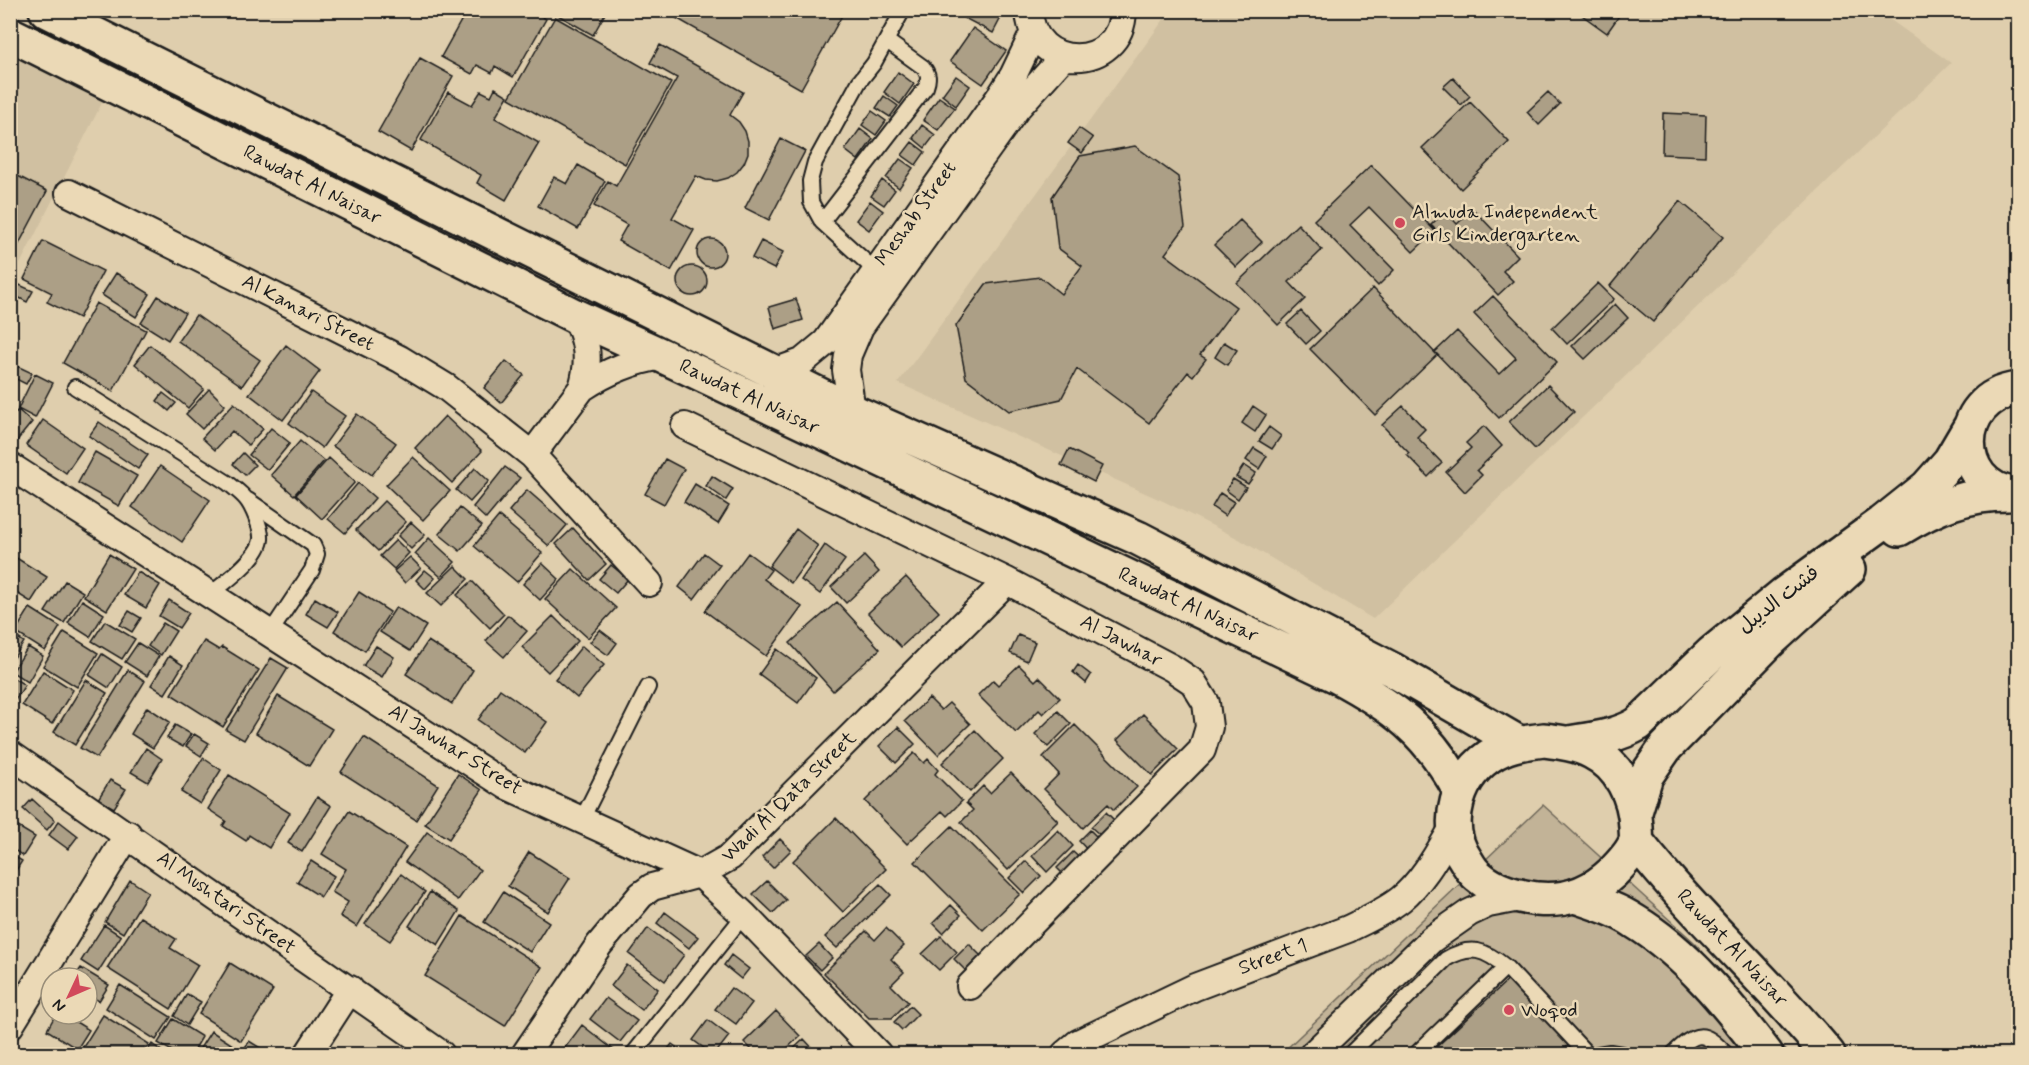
<svg xmlns="http://www.w3.org/2000/svg" width="2029" height="1065" font-family="Mynerve,'Playpen Sans Arabic',sans-serif">
  <rect width="100%" height="100%" fill="#dfcead"/>
  <filter id="ink" filterUnits="userSpaceOnUse"><feTurbulence type="fractalNoise" baseFrequency=".0167" numOctaves="2"/><feDisplacementMap in="SourceGraphic" scale="12" xChannelSelector="R" yChannelSelector="G"/><feConvolveMatrix kernelMatrix="1 2 1 2 8 2 1 2 1" color-interpolation-filters="sRGB"/></filter>
  <g filter="url(#ink)">
    <path fill="#d0c0a1" d="M1170,11H1878L1951,63L1373,619L1239,539L1163,501L898,383Z
      M11,47L107,93L11,282Z"/>
    <path fill="#c2b397" stroke="#6f685a" stroke-width="1.5" d="M1543,805L1695,943L1789,1054H1281Z"/>
    <path fill="#ac9f86" stroke="#1c1c1c" stroke-width="1.5" d="M467,10H532L546,19L513,77L495,66L492,73L477,65L472,74L441,57Z
      M549,10H607L593,35Z
      M662,10H845L801,89Z
      M954,10H1002L1004,12L993,33L953,12Z
      M1575,10H1623L1607,33Z
      M555,17L671,83L625,164L509,98Z
      M973,28L1006,51L983,84L950,61Z
      M660,45L743,92L730,115L739,122L745,131L748,141V153L744,163L737,172L728,178L717,181L706,180L696,176L672,218L694,230L671,271L618,241L627,225L594,206L608,181L616,186L677,78L650,63Z
      M420,58L453,76L411,151L378,132Z
      M898,72L914,84L900,104L884,92Z
      M956,76L970,86L956,106L942,95Z
      M1453,78L1470,96L1461,105L1443,87Z
      M495,88L508,96L495,118L539,143L506,200L477,183L481,175L421,140L448,92L472,105L481,91L491,96Z
      M1548,92L1560,104L1539,125L1527,112Z
      M884,96L898,106L890,117L876,108Z
      M939,97L955,108L938,130L923,120Z
      M1470,102L1509,142L1461,189L1422,148Z
      M872,111L886,121L876,135L862,125Z
      M1663,113L1706,115L1705,156L1662,154Z
      M922,125L935,135L925,148L913,138Z
      M1079,128L1093,138L1082,153L1068,143Z
      M860,129L873,139L858,160L845,150Z
      M781,139L805,151L769,220L745,208Z
      M912,142L925,152L916,165L902,155Z
      M1135,146L1178,177L1185,227L1165,254L1236,307L1200,355L1206,359L1193,376L1188,372L1149,423L1077,369L1061,399L1009,411L966,378L956,326L986,284L1040,277L1061,294L1082,266L1058,248L1052,197L1080,156Z
      M900,159L913,168L899,188L886,178Z
      M578,165L605,181L578,229L538,206L554,177L567,184Z
      M1371,165L1435,231L1413,252L1369,207L1350,225L1394,270L1378,286L1314,220Z
      M10,172L47,191L10,261Z
      M882,180L895,190L884,205L871,196Z
      M870,201L883,211L869,230L856,220Z
      M1680,201L1723,237L1653,322L1610,286Z
      M1473,209L1518,256L1503,271L1513,281L1498,295L1431,225L1445,211L1457,224Z
      M1240,220L1262,242L1236,267L1214,245Z
      M1298,224L1322,250L1289,282L1305,299L1278,325L1237,283Z
      M697 253a14 14 0 1 1 28 0a14 14 0 1 1-28 0Z
      M43,241L103,271L79,318L47,302L52,293L24,279Z
      M761,241L783,252L774,269L752,258Z
      M677 281a15 15 0 1 1 30 0a15 15 0 1 1-30 0Z
      M116,273L150,294L136,317L102,295Z
      M15,283L33,291L27,302L10,293Z
      M1598,283L1614,299L1567,344L1552,328Z
      M1373,288L1437,355L1375,415L1310,349Z
      M158,296L185,313L168,340L141,323Z
      M1493,296L1557,362L1499,418L1435,352L1457,331L1499,374L1516,358L1474,314Z
      M796,299L803,320L775,329L769,307Z
      M96,303L146,330L113,391L63,363Z
      M1615,304L1628,318L1585,359L1572,346Z
      M1301,311L1320,331L1306,344L1287,324Z
      M196,315L260,360L242,386L178,341Z
      M1224,342L1237,350L1227,365L1215,357Z
      M150,345L204,389L188,408L135,364Z
      M286,345L320,371L283,420L249,394Z
      M506,361L524,375L501,403L484,388Z
      M17,366L32,373L26,384L12,377Z
      M35,374L53,383L35,418L18,409Z
      M1548,385L1574,412L1535,449L1509,422Z
      M209,389L225,405L202,429L186,414Z
      M311,392L345,416L322,448L289,423Z
      M163,393L176,403L169,411L157,401Z
      M234,403L263,429L248,445L232,431L215,450L202,438Z
      M1253,406L1266,415L1255,432L1242,423Z
      M1403,406L1425,429L1417,437L1442,463L1428,477L1407,455L1409,453L1382,425Z
      M18,410L32,422L15,443L10,440V419Z
      M357,414L396,443L372,475L333,446Z
      M445,416L482,451L452,483L415,448Z
      M43,420L83,448L66,473L26,445Z
      M99,422L148,455L138,469L89,436Z
      M1484,426L1502,446L1477,470L1482,475L1465,492L1446,472L1471,448L1466,443Z
      M1269,427L1281,436L1272,449L1259,441Z
      M271,428L290,443L268,470L249,455Z
      M300,441L324,461L294,495L271,475Z
      M1254,448L1267,456L1259,469L1246,460Z
      M1069,449L1102,466L1094,482L1061,465Z
      M95,452L137,476L119,506L78,483Z
      M243,453L255,465L245,475L233,464Z
      M413,457L450,491L423,520L386,485Z
      M329,458L355,482L322,519L296,495Z
      M665,459L684,469L664,504L645,494Z
      M1244,465L1256,473L1248,484L1236,477Z
      M160,466L210,500L182,542L132,507Z
      M505,467L520,478L486,519L473,507Z
      M475,468L489,481L470,502L456,490Z
      M712,476L733,489L726,500L706,486Z
      M1233,479L1246,487L1238,499L1226,490Z
      M358,483L375,498L345,533L328,519Z
      M695,484L729,506L718,524L684,502Z
      M527,490L567,525L549,546L509,511Z
      M1220,493L1234,502L1225,516L1212,507Z
      M384,501L406,522L378,551L356,530Z
      M460,508L482,526L460,551L439,534Z
      M499,516L542,553L517,582L474,546Z
      M411,522L425,535L411,549L398,536Z
      M573,528L606,564L589,580L556,544Z
      M796,529L818,546L791,583L769,566Z
      M429,538L455,562L441,577L415,554Z
      M396,540L409,553L394,569L380,556Z
      M825,545L845,560L820,594L801,580Z
      M704,553L720,565L694,599L679,587Z
      M748,553L771,570L764,579L802,607L766,656L705,611Z
      M10,554L47,577L31,602L10,589Z
      M109,554L133,569L107,610L84,596Z
      M864,556L879,572L846,603L831,587Z
      M410,557L421,568L405,583L394,571Z
      M542,563L559,579L540,600L523,584Z
      M611,565L628,579L616,593L599,579Z
      M455,566L468,579L441,606L427,593Z
      M573,569L616,608L588,638L545,599Z
      M425,570L435,578L425,589L416,580Z
      M138,572L160,585L146,608L124,595Z
      M906,577L939,612L901,647L868,613Z
      M65,581L83,592L64,623L45,612Z
      M472,581L504,614L490,628L457,595Z
      M359,592L390,612L365,651L334,631Z
      M315,598L338,612L328,627L306,614Z
      M82,600L104,614L90,637L68,623Z
      M169,600L189,613L179,628L159,616Z
      M837,602L880,649L833,691L790,643Z
      M396,607L426,626L410,651L380,632Z
      M30,608L60,627L45,651L15,632Z
      M129,611L141,618L132,632L120,625Z
      M508,615L527,631L504,657L486,641Z
      M553,616L578,641L548,672L522,647Z
      M105,621L135,639L122,659L92,641Z
      M163,623L176,631L161,655L148,646Z
      M600,630L617,643L608,655L590,642Z
      M64,632L98,653L77,687L43,666Z
      M10,633L24,642L10,664Z
      M1018,635L1035,642L1027,661L1010,653Z
      M204,641L219,650L222,647L259,670L223,727L171,694Z
      M428,641L473,670L452,704L406,674Z
      M138,643L159,656L147,676L125,662Z
      M376,646L394,657L382,677L363,666Z
      M582,646L604,665L577,698L555,679Z
      M28,647L43,656L28,682L12,672Z
      M777,649L816,678L798,703L759,674Z
      M102,654L122,667L109,688L89,675Z
      M169,656L183,665L165,694L151,685Z
      M271,658L288,668L244,740L226,730Z
      M1019,665L1035,681L1039,677L1060,698L1043,714L1039,710L1016,733L978,695L993,680L998,685Z
      M1078,665L1091,675L1086,683L1073,672Z
      M128,670L145,681L97,758L80,748Z
      M43,671L73,690L52,724L22,705Z
      M10,676L25,685L10,708Z
      M86,680L107,693L75,745L54,732Z
      M500,689L547,722L525,753L478,720Z
      M278,696L332,729L309,766L256,733Z
      M929,698L941,710L949,703L970,724L938,755L905,721Z
      M147,707L170,722L153,748L131,734Z
      M1058,711L1071,724L1048,747L1035,734Z
      M1143,714L1178,749L1152,775L1117,740Z
      M175,725L191,734L183,747L167,738Z
      M1075,725L1137,787L1114,810L1108,804L1083,828L1044,789L1059,774L1043,757Z
      M898,727L915,744L896,763L879,746Z
      M975,730L1003,759L970,792L942,763Z
      M194,734L209,743L201,756L186,746Z
      M364,737L438,785L416,820L341,772Z
      M146,748L162,759L148,782L131,772Z
      M914,753L924,763L928,759L938,770L935,774L962,801L947,816L942,811L907,844L865,801Z
      M203,758L221,770L200,804L181,792Z
      M1011,773L1058,821L1008,870L961,822L973,810L966,803L983,786L990,793Z
      M458,774L482,790L449,839L425,824Z
      M229,775L290,813L269,848L249,835L246,841L223,826L226,821L208,809Z
      M110,780L126,789L114,808L98,799Z
      M317,797L331,806L302,852L288,843Z
      M32,799L55,820L47,830L23,809Z
      M349,811L406,847L357,927L340,916L348,902L332,892L346,869L322,854Z
      M1106,812L1115,821L1100,835L1091,827Z
      M836,818L886,869L843,912L793,861Z
      M59,821L78,836L68,849L49,835Z
      M10,822L35,837L23,856L10,847Z
      M952,826L1020,894L983,930L915,862Z
      M1058,830L1073,846L1047,872L1032,856Z
      M1090,830L1104,844L1092,855L1079,841Z
      M427,832L480,870L458,900L405,862Z
      M780,839L791,850L773,868L762,857Z
      M529,852L570,878L548,912L508,886Z
      M1073,852L1086,864L1069,880L1057,868Z
      M10,854L22,861L10,880Z
      M311,861L334,876L321,897L297,882Z
      M1026,861L1041,876L1024,893L1009,878Z
      M401,874L425,892L390,941L365,924Z
      M130,880L148,892L123,933L105,922Z
      M767,881L786,900L773,913L753,894Z
      M880,884L891,895L837,948L825,937Z
      M430,892L459,911L438,945L409,926Z
      M503,892L549,922L530,952L484,922Z
      M951,905L961,915L943,933L933,923Z
      M665,912L698,937L689,948L657,923Z
      M462,916L542,967L505,1026L425,976Z
      M140,917L176,939L170,948L198,965L171,1009L107,968Z
      M104,925L121,936L98,972L81,961Z
      M648,928L684,955L665,981L629,954Z
      M886,928L904,946L891,959L904,972L891,985L908,1002L892,1018H869L824,973L866,931L875,940Z
      M941,936L957,952L939,970L922,954Z
      M819,944L832,958L820,970L806,956Z
      M969,944L985,960L970,975L954,959Z
      M731,955L749,969L741,979L724,965Z
      M230,963L273,990L241,1041L199,1014Z
      M627,965L658,989L642,1010L611,986Z
      M81,968L109,985L99,1001L87,993V978H74Z
      M1511,977L1572,1042L1559,1054H1429Z
      M120,985L171,1017L156,1040L106,1008Z
      M731,988L752,1003L736,1024L715,1009Z
      M187,994L201,1002L187,1025L174,1016Z
      M606,998L637,1021L620,1042L590,1019Z
      M910,1006L918,1014L902,1030L894,1022Z
      M776,1011L800,1036L781,1054H756L744,1042Z
      M56,1014H63L89,1030L77,1049L47,1030Z
      M103,1015L149,1044L142,1054H83L80,1052Z
      M173,1019L202,1037L192,1054H177L158,1043Z
      M708,1020L729,1036L715,1054H712L693,1040Z
      M582,1025L615,1051L613,1054H572L564,1049Z
      M211,1031L236,1047L232,1054L197,1053Z
      M804,1039L818,1054H788Z
      M249,1041L270,1054H241Z
      M152,1044L163,1052L161,1054H145Z
      M672,1044L686,1054H664Z"/>
    <g fill="none" stroke-linecap="round" stroke-linejoin="round">
      <defs>
        <path id="lane" d="M822,222L926,87C929,79 929,74 923,67L887,41
          M876,271L822,222L811,202L810,181L815,162L859,82L874,63L903,10
          M75,387L228,483C234,488 241,493 246,499C252,506 262,529 261,539C260,557 224,583 211,594
          M248,500L313,545L317,554L312,570L270,633
          M582,819L648,687
          M633,1054L744,915
          M1350,1054L1446,959C1471,944 1485,950 1506,967L1587,1054
          M1416,1054L1506,967
          M1598,1054L1610,1052L1622,1054
          M1673,1054C1696,1032 1703,1029 1726,1054"/>
        <path id="street" d="M1029,10C1031,73 1122,73 1123,10
          M69,193L400,359L446,387L532,455L649,583
          M774,372L802,362L826,342L1001,95L1013,76L1034,32
          M582,388C608,371 632,361 663,356
          M852,411L846,370L848,355L860,327L1017,108L1064,56
          M685,426L1007,581L1172,668L1193,682L1206,703L1209,727L1202,750L970,986
          M532,455L582,388C590,362 588,340 575,316
          M10,466L507,786L700,874L744,915L878,1054
          M10,754L441,1054
          M10,1026L128,834
          M308,1054L350,989
          M525,1054L599,945L641,895L652,887L700,874L730,857L1007,581
          M1065,1054L1078,1043L1195,987L1348,929C1366,920 1386,911 1401,899C1424,880 1439,851 1454,826
          M1313,1054L1432,939L1469,913L1488,904L1525,897"/>
        <path id="secondary" d="M46,10L852,411L1138,538L1391,669L1519,743
          M10,34L575,316L663,356L1335,675C1393,706 1428,731 1460,791
          M2014,494C1953,487 1952,397 2018,389
          M1899,529C1935,507 1965,494 2008,494
          M1544,740C1560,742 1577,744 1592,752C1620,766 1635,797 1636,827C1636,831 1637,837 1636,841C1632,853 1620,865 1612,873C1591,893 1565,902 1537,899C1515,896 1495,891 1478,876C1474,873 1470,867 1467,862C1441,825 1457,774 1496,752C1511,744 1527,742 1544,740Z
          M1569,743C1593,739 1616,737 1638,724L1712,653L1784,594L1882,523L1927,487L1950,461L1970,427
          M1635,812L1646,776L1666,747L1770,641L1849,569
          M1636,841C1695,916 1767,980 1828,1054
          M1575,896C1595,903 1616,909 1634,921C1687,953 1729,1006 1766,1054"/>
      </defs>
      <use href="#lane" stroke="#1c1c1c" stroke-width="18"/>
      <use href="#street" stroke="#1c1c1c" stroke-width="30"/>
      <use href="#secondary" stroke="#1c1c1c" stroke-width="38"/>
      <use href="#lane" stroke="#ebd9b6" stroke-width="14"/>
      <use href="#street" stroke="#ebd9b6" stroke-width="26"/>
      <use href="#secondary" stroke="#ebd9b6" stroke-width="33"/>
    </g>
  </g>
  <g fill="#d1495b" stroke="#ebd9b6" stroke-width="2">
    <circle cx="1400" cy="223" r="6"/>
    <circle cx="1509" cy="1010" r="6"/>
  </g>
  <g text-anchor="middle" dominant-baseline="central" stroke-width="5" stroke-linejoin="round" paint-order="stroke">
    <g font-size="20" fill="#1c1c1c" stroke="#ebd9b6">
      <text transform="translate(312 185) rotate(27)">Rawdat Al Naisar</text>
      <text transform="translate(916 214) rotate(-54)">Meshab Street</text>
      <text transform="translate(308 313) rotate(27)">Al Kanari Street</text>
      <text transform="translate(749 397) rotate(25)">Rawdat Al Naisar</text>
      <text transform="translate(1779 600) rotate(-38)">فشت الديبل</text>
      <text transform="translate(1188 605) rotate(25)">Rawdat Al Naisar</text>
      <text transform="translate(1121 641) rotate(28)">Al Jawhar</text>
      <text transform="translate(455 750) rotate(32)">Al Jawhar Street</text>
      <text transform="translate(789 797) rotate(-44)">Wadi Al Qata Street</text>
      <text transform="translate(226 903) rotate(35)">Al Mushtari Street</text>
      <text transform="translate(1732 948) rotate(47)">Rawdat Al Naisar</text>
      <text transform="translate(1273 957) rotate(-20)">Street 1</text>
    </g>
    <g font-size="20" fill="#1c1c1c" stroke="#ebd9b6" text-anchor="start">
      <text x="1412" y="212">Almuda Independent<tspan x="1412" dy="23">Girls Kindergarten</tspan></text>
      <text x="1521" y="1010">Woqod</text>
    </g>
  </g>
  <rect width="2029" height="1065" fill="none" stroke="#ebd9b6" stroke-width="36"/>
  <rect x="18" y="18" width="1993" height="1029" fill="none" stroke="#1c1c1c" stroke-width="2" filter="url(#ink)"/>
  <g transform="translate(69 996) rotate(226)"><circle r="28" fill="#ebd9b6" stroke="#988d78" stroke-width="1.5"/>
  <path d="M0-4.5L10 22L0 15L-10 22Z" fill="#d1495b"/>
  <text y="-9" font-size="16" font-weight="bold" text-anchor="middle" fill="#1c1c1c">N</text>
  </g>
</svg>
